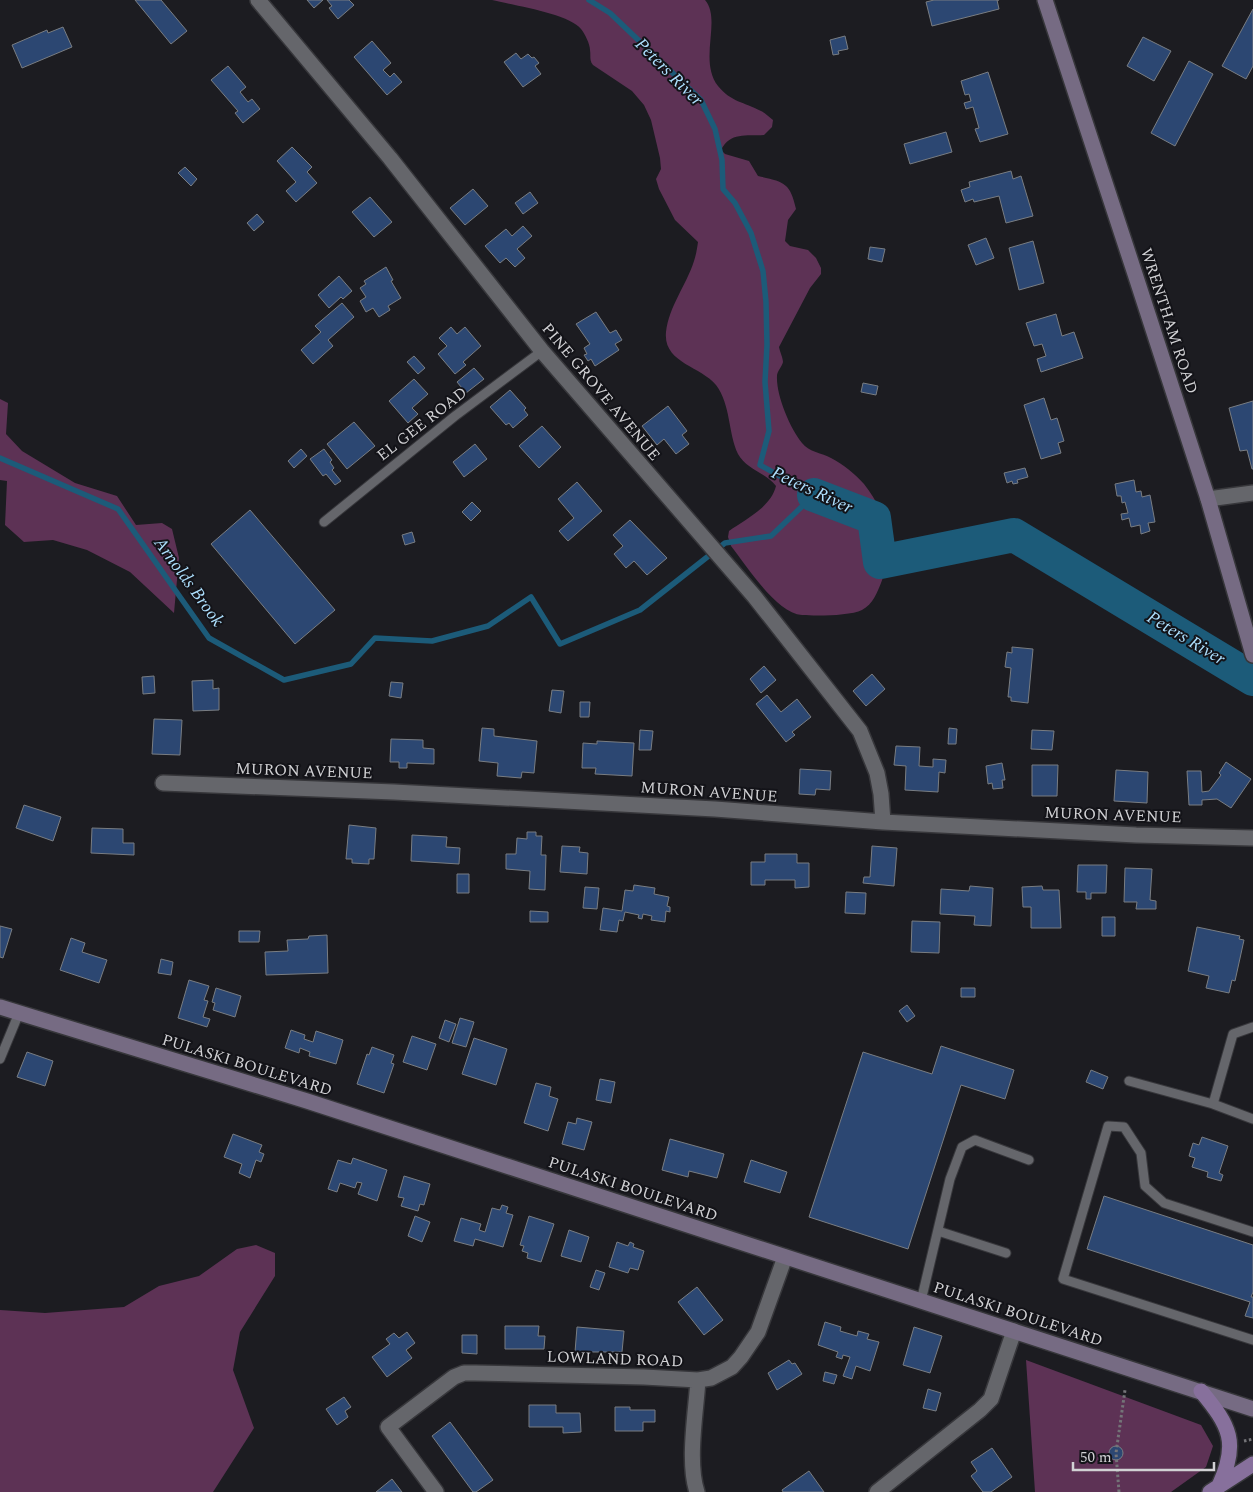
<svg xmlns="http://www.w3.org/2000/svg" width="1253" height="1492" font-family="Spectral,serif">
  <rect width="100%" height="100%" fill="#1c1c21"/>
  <path fill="#5d3255" d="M492,0H705C722,20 698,60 718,86C731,102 744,102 761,111C765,113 769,117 773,120L772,127L764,135C746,136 730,132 721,150L725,154L749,161L758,176C784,182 790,182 796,209L788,220L785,241L790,246L808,250L816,258L821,268V274L810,288L779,347C780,352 783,358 783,362C782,367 777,371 777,376C776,395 790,428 802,443C809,452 822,453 831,458C843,464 855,474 864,484C888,515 896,545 881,583C877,593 873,604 862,610C850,616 816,616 802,615C776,613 747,566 731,546L728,537L729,531C746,519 771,507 776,486C766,473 746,469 738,454C728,433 731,405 716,385C701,366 663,363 666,332C669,306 686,286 694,261C696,255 697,249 698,242L675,220L659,189L656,179L661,169L660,158L651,120L644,105L632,91L593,65C589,60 591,56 590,50C590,44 585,34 581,29C570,14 512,5 492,0Z
    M0,399L8,403L6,434L22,451L75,483L117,496L136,525L162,523L172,529L179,558L174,613L130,572L87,550L53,540L24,542L5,525L7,481L0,480Z
    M256,1245L275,1253V1276L240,1332L233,1370L254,1428L213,1492H0V1310L45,1313L124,1307L159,1286L199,1276L237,1249Z
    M1026,1360L1201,1425L1213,1446L1206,1467L1171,1492H1035Z"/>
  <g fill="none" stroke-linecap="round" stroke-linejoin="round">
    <path stroke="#1c5b79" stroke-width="5.5" d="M0,458L118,509L209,638L284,680L351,664L375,638L432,641L488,626L531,597L560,644L640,610L725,543L771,536L814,495L760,465L769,431L765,382L767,345L766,302L763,271L751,233L735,203L723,189L722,160L715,129L701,100L610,13L589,0"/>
    <path stroke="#1c5b79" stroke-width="34" d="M814,495L874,518L880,562L1014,535L1253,679"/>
  </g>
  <path fill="#2c4772" stroke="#797d82" d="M135,0H161L187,31L171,44Z
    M307,0H323L314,8Z
    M327,0H349L354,5L338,19L329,8L332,6Z
    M934,0H999H997L999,9L932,26L926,2Z
    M1253,9V66L1246,79L1222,66Z
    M63,27L72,47L22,68L12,45L47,30L48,33Z
    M845,36L848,49L838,51L839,54L833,55L830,40Z
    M1143,37L1171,51L1154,81L1127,66Z
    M372,41L391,63L383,70L390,77L394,73L402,82L387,95L354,57Z
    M516,53L521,59L528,54L532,58L534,57L539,63L535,66L541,74L523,87L504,62Z
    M1189,61L1213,74L1175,146L1151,133Z
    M228,66L246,87L240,92L248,102L252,99L260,109L243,123L235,113L238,111L211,80Z
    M988,72L1008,134L980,142L975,129L979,128L973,107L966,109L964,103L971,101L969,94L965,95L961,81Z
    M946,132L952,152L910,164L904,144Z
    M292,147L312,167L307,172L317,183L296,202L286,191L296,182L277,161Z
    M185,167L197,179L191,186L178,173Z
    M1011,171L1013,179L1021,176L1033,216L1006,223L999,196L974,202L973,199L965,202L961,190L970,187L969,182Z
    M473,189L488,206L465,225L450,208Z
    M530,192L538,203L523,214L515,203Z
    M370,197L392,222L374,237L352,212Z
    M257,214L264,222L254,231L247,223Z
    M523,226L532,236L517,249L525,258L515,267L506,258L500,263L485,246L506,229L512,236Z
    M986,238L994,258L976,265L968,245Z
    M1033,241L1044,283L1019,290L1009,248Z
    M870,247L885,249L882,262L868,259Z
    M386,267L393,280L391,281L401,298L388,306L390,310L379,317L373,308L366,312L360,301L366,297L360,288L366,284L364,281Z
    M339,276L352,291L343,299L341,297L329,308L318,295Z
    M342,303L354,317L328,340L333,346L313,364L301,350L321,332L315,326Z
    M596,312L610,333L616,330L622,340L615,344L619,350L595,366L591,359L588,361L584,355L587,354L584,348L590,344L576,324Z
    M1056,314L1062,336L1074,332L1083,358L1041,372L1037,359L1046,356L1042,344L1034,346L1026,323Z
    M451,327L457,334L465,327L481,346L463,362L466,365L455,374L438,354L447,346L439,338Z
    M414,356L425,368L418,374L407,362Z
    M474,368L484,379L466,393L457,382Z
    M414,379L428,394L412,408L418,414L408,423L389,401Z
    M863,383L878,386L876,395L861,392Z
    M510,390L526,408L524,410L528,415L513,428L509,423L506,425L490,407Z
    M1044,398L1051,420L1057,418L1064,441L1058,443L1061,453L1041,459L1024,405Z
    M1253,401V469H1252L1247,450L1240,451L1229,408Z
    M668,406L687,431L682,435L689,444L676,454L664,439L657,445L642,426Z
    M354,422L375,446L347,469L327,444Z
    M542,426L561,447L539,468L519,446Z
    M475,444L487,459L464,477L453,462Z
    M301,449L307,456L294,468L288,461Z
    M324,449L332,460L330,462L334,468L332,470L341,481L335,485L326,474L323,476L310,459Z
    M1025,468L1028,477L1017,480L1018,483L1013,484L1012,481L1007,483L1004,473Z
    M1134,480L1136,492L1141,491L1142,497L1150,495L1155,522L1148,523L1150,531L1141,534L1140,525L1131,527L1129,518L1122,520L1121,514L1128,513L1125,502L1122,503L1121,496H1117L1115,484Z
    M577,482L602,511L568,541L559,531L574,518L558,499Z
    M472,502L481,511L471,521L462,512Z
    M250,510L335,610L295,644L211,544Z
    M630,520L667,558L647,575L634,561L626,568L614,554L623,546L613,535Z
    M412,532L415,542L405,545L402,535Z
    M1012,647L1033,649L1028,703L1011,701V697H1008L1011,668L1005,667L1007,652L1012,653Z
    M764,666L776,680L761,693L750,679Z
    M872,674L885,689L866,706L853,691Z
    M154,676L155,693L143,694L142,677Z
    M213,680V689L219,688V710L193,711L192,681Z
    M391,682L403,683L401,698L389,696Z
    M552,690L564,691L561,713L549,711Z
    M767,695L781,712L797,699L811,717L792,732L795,735L786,742L756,704Z
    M580,702H590L589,717H580Z
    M154,719L182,720L180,755L152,754Z
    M482,728L494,729V736L537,741L534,773L522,772L521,778L497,776L498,763L479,761Z
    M949,728L957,729L956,744H948Z
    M640,730L653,731L651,750H639Z
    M1032,730L1054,731L1052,750L1031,749Z
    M391,739L423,740V748L434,749V764L407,763V768H399V762H390Z
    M597,741L634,743L632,776L595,774L596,768H582L583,743L597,744Z
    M896,746L920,747L919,766L933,767V759L946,760L945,773L939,772L938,792L905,790L906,766L894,765Z
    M1226,762L1251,779L1231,808L1217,799L1202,800V805H1189L1187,771H1201L1202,792L1209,791L1221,775L1219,773Z
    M1002,763L1005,780H1002L1003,788L993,789L992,783L988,784L986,766Z
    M1032,765H1058L1057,796H1032Z
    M800,769L831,771L830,790L816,789L815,795L799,794Z
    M1116,770L1148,772L1147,803L1114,801Z
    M24,805L61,817L53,841L16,828Z
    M349,825L376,828L374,859H369V864L352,863V859H346Z
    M92,828L123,829V843H134V855L91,853Z
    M527,832H536V836H542L541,855H546L545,890L529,889L530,871L506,869V854H516L517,838L527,839Z
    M412,835L447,837L446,847L460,848L459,864L411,861Z
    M562,846L580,847L579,852L588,853L587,874L560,872Z
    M872,846L897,848L894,886L863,883L864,877H870Z
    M765,854H797V863H809V887L795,888V880H765V885H751V862H765Z
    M1078,865H1107L1106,893H1091V899H1086V892H1077Z
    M1125,868L1152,869L1150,900L1156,901V909H1136L1137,902H1124Z
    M457,874H469V893H457Z
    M634,885L655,888L654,894L669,897L667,906L670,907V912L666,911L665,922L651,920L652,916L643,914L642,919L638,918L639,915L625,912L623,921L619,920L617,932L600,930L603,908L622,911L625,890L633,891Z
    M970,886L993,888L991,926L974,925L975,916L940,914L941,889L969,891Z
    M1042,886L1043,890H1059L1061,928H1031V907H1023L1022,887Z
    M585,887L599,888L597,909L583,908Z
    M846,892L866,893L865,914L845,913Z
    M530,911L548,912V922H530Z
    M1102,917H1115V936H1102Z
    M912,921L940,922L939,953L911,952Z
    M0,926L12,929L3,958L0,957Z
    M1197,927L1240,936L1239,939L1244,940L1235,981L1232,980L1229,993L1206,988L1209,976L1188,971Z
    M239,931H260L259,942H239Z
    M327,935L328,973L266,975L265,952L288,951L287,940L308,939L309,936Z
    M71,938L85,943L82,952L107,960L99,983L60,970Z
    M161,959L173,962L171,975L158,973Z
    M189,980L209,986L204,1000L208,1001L203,1017L210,1019L207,1027L178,1018Z
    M216,988L241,996L235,1017L213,1010L215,1003L212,1002Z
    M961,988H975V997H961Z
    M907,1005L915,1016L907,1022L899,1011Z
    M460,1018L474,1022L466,1047L452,1043Z
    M445,1020L456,1024L449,1042L439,1038Z
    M291,1030L305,1035L304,1039L313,1042L316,1031L343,1040L336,1064L309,1056L310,1052L300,1048L299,1053L285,1048Z
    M412,1036L436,1044L427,1070L403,1062Z
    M474,1038L507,1049L496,1085L462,1074Z
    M941,1046L1014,1070L1005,1099L961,1085L908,1249L809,1217L863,1052L932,1074Z
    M372,1047L394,1055L391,1063L394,1064L384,1093L357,1084L367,1054L369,1055Z
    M27,1052L53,1061L45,1086L17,1077Z
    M1091,1070L1108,1077L1103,1089L1086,1082Z
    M600,1079L615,1082L611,1103L596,1100Z
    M536,1083L551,1087L549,1096L558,1099L548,1131L524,1123Z
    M577,1118L592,1122L584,1150L562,1144L568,1122L576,1124Z
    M233,1134L262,1145L259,1152L264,1154L261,1162L256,1160L250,1178L239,1173L242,1164L224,1157Z
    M1202,1137L1228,1146L1219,1173L1223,1175L1221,1181L1207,1177L1208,1172L1192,1167L1195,1158L1189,1156L1193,1143L1199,1145Z
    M670,1139L724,1154L717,1178L689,1171L688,1177L662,1170Z
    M353,1158L387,1170L377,1201L358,1194L362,1183L357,1182L355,1188L340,1183L337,1192L328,1189L338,1160L351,1164Z
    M751,1160L787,1172L780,1193L744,1182Z
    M404,1176L430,1184L424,1205L420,1204L418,1211L401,1206L404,1198L398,1197Z
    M1104,1196L1253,1245V1292L1251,1297H1253V1318L1245,1316L1250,1302L1087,1249Z
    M502,1205L508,1207L506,1213L513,1215L503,1247L475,1239L473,1246L454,1241L461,1218L481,1224L479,1230L485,1232L492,1208L500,1210Z
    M415,1216L430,1222L422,1242L408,1236Z
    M529,1216L554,1224L541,1262L527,1258L528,1253L522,1251L524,1246L520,1245Z
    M569,1230L589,1237L581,1262L561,1256Z
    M617,1242L628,1246L630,1242L634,1244L633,1247L644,1251L638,1270L630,1268L628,1273L609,1267Z
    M596,1270L605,1273L599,1290L590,1287Z
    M697,1287L723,1320L704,1335L678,1302Z
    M825,1322L841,1327L840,1331L857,1336L858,1331L869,1334L867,1339L879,1342L870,1371L856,1366L852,1379L843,1376L850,1357L843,1355L842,1359L836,1357L838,1352L818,1345Z
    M505,1326H539L538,1336H545L544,1349H505Z
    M577,1327L624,1331L622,1352H575Z
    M914,1327L942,1336L930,1373L903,1365Z
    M407,1332L415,1343L406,1350L412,1358L387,1377L372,1357L390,1344L386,1339L394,1333L399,1338Z
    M462,1335H477V1354L462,1353Z
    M789,1360L792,1364L795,1363L802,1374L777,1390L768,1373Z
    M825,1372L837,1375L834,1384L823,1381Z
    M928,1389L941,1393L936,1411L923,1408Z
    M344,1397L351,1407L345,1411L348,1417L337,1425L326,1409Z
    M529,1405H556V1413H580L581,1432L563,1433V1427H529Z
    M615,1407H630V1410H655V1422H643V1431H615Z
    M450,1422L493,1480L476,1492H473L432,1436Z
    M1109 1453a7 7 0 1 1 14 0a7 7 0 1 1-14 0Z
    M992,1448L1012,1477L991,1492H983L971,1476L977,1471L971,1462Z
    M809,1471L824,1492H783L782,1490Z
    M392,1479L402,1492H376Z"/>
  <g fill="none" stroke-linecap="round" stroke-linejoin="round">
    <defs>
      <path id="service" d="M324,522L455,416L542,351
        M0,1059L19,1013
        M1129,1081L1213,1104L1253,1119
        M1213,1104L1233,1034L1253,1027
        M938,1231L1006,1253
        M1253,1232L1164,1203L1145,1186L1141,1153L1124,1127L1108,1126L1063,1279L1253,1340
        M921,1301L950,1179L962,1147L975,1140L1029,1160"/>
      <path id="minor" d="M258,0L390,158L542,351L754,596L860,731L877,773L881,794L883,822
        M1208,499L1253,493
        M163,783L394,792L715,809L883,822L1136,835L1253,838
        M436,1492L388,1427L454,1377L464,1373H475L644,1377L698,1380L711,1378L732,1367L741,1357L758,1332L785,1257
        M697,1492C687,1462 696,1412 698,1380
        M877,1492L980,1410L991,1399L1014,1331"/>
      <path id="secondary" d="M1045,0L1136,277L1208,499L1253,655
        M0,1007L307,1101L1253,1409"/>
      <path id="primary" d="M1201,1391C1230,1426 1239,1443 1219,1486
        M1210,1492L1253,1464"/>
    </defs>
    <use href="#service" stroke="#37373b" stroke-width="11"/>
    <use href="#minor" stroke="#37373b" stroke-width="18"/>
    <use href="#secondary" stroke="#37373b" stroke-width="18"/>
    <use href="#primary" stroke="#37373b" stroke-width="18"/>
    <path stroke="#747478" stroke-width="3" stroke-dasharray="2.5 2.5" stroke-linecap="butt" d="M1244,1441L1253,1439
      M1119,1492L1116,1453L1125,1390"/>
    <use href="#service" stroke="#65666b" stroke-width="9"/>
    <use href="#minor" stroke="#65666b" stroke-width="15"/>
    <use href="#secondary" stroke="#766b83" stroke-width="15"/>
    <use href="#primary" stroke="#87709c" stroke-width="15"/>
  </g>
  <g text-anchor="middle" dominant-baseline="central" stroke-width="4" stroke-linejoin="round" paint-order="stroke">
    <g font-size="16" fill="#d1d1d4" stroke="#131318">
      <text transform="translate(1169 321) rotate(72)">WRENTHAM ROAD</text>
      <text transform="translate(601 392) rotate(50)">PINE GROVE AVENUE</text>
      <text transform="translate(422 424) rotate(-38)">EL GEE ROAD</text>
      <text transform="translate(304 771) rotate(2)">MURON AVENUE</text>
      <text transform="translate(709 792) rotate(4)">MURON AVENUE</text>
      <text transform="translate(1113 815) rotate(2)">MURON AVENUE</text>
      <text transform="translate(247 1065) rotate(17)">PULASKI BOULEVARD</text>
      <text transform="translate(633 1189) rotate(18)">PULASKI BOULEVARD</text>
      <text transform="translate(1018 1314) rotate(18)">PULASKI BOULEVARD</text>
      <text transform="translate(615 1359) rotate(2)">LOWLAND ROAD</text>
    </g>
    <g font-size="18" font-style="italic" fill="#addffd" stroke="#131318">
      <text transform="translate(669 72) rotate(45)">Peters River</text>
      <text transform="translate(812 490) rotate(25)">Peters River</text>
      <text transform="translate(189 582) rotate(54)">Arnolds Brook</text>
      <text transform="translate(1186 638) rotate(31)">Peters River</text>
    </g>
  </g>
  <path d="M1073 1462v8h141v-8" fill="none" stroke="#d1d1d4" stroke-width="2.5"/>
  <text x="1080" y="1462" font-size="15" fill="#d1d1d4" stroke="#131318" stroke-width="4" paint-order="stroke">50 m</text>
</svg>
